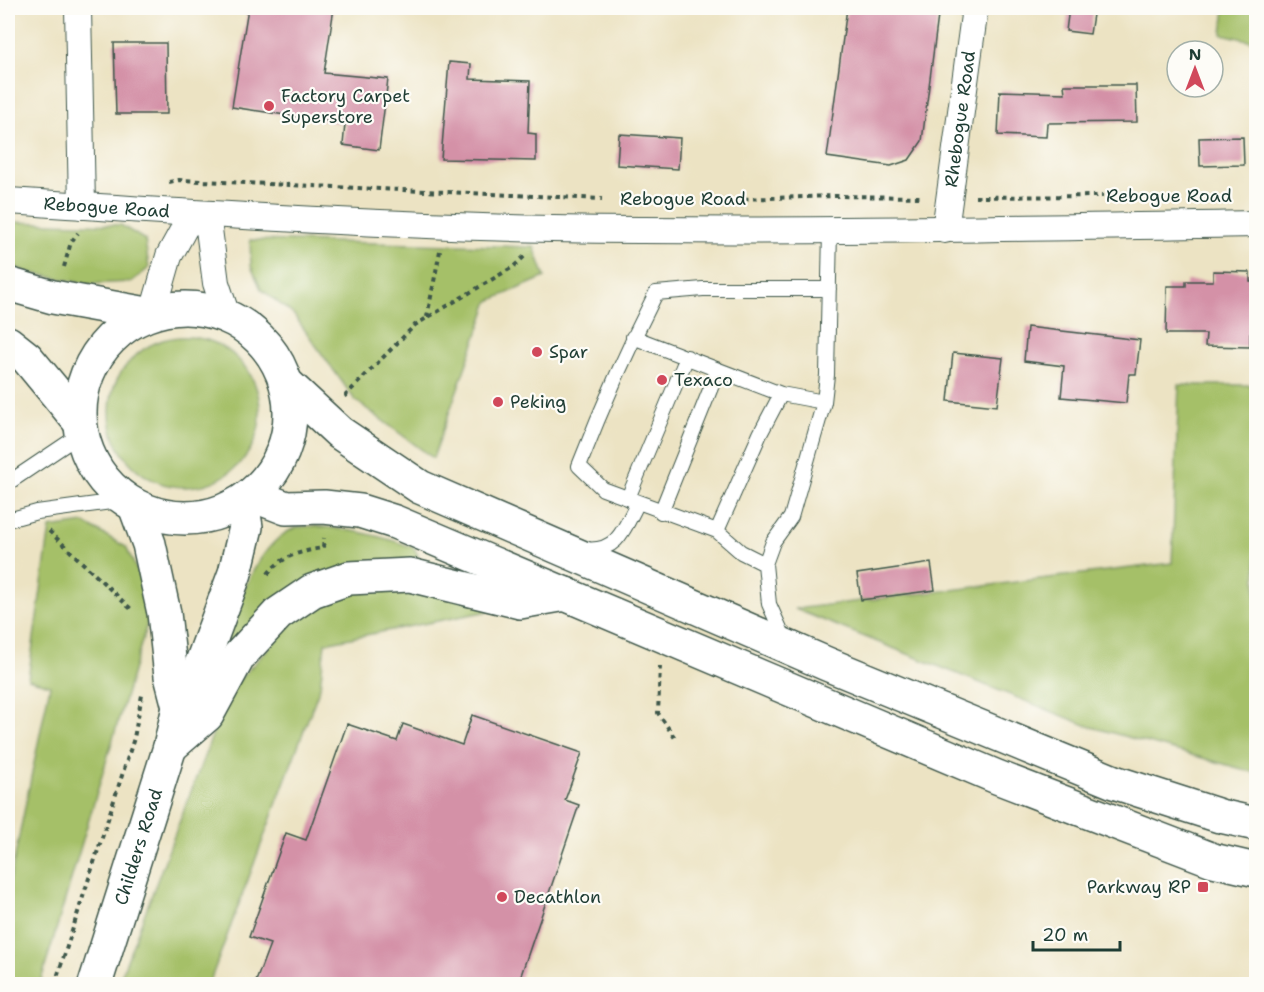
<svg xmlns="http://www.w3.org/2000/svg" width="1264" height="992" font-family="'Shantell Sans',sans-serif">
  <rect width="100%" height="100%" fill="#fdfcf7"/>
  <filter id="ink" filterUnits="userSpaceOnUse"><feTurbulence type="fractalNoise" baseFrequency=".0167" numOctaves="2"/><feDisplacementMap in="SourceGraphic" scale="12" xChannelSelector="R" yChannelSelector="G"/><feConvolveMatrix kernelMatrix="1 2 1 2 8 2 1 2 1" color-interpolation-filters="sRGB"/></filter>
  <filter id="wash" filterUnits="userSpaceOnUse"><feTurbulence type="fractalNoise" baseFrequency=".008" numOctaves="4" result="noise"/><feDisplacementMap in="SourceGraphic" scale="24" xChannelSelector="R" yChannelSelector="G"/><feGaussianBlur stdDeviation="1.35" result="paint"/><feColorMatrix in="noise" values="0 0 0 0 0 0 0 0 0 0 0 0 0 0 0 0 0 1.4 0 .05"/><feComposite in="paint" operator="in"/></filter>
  <g filter="url(#wash)">
    <rect width="100%" height="100%" fill="#ece3c3"/>
    <path fill="#a5c067" stroke="#627e4e" stroke-width="1.5" d="M1225,8H1256V42L1222,34Z
      M8,222L121,225L145,240L149,268L131,282L87,284L27,272L8,264Z
      M250,240L534,247L545,277L489,301L433,458L355,400L294,315L261,289L251,266Z
      M110 412a75 75 0 1 1 150 0a75 75 0 1 1-150 0Z
      M1179,385H1256V773L1088,726L795,609L1172,563Z
      M84,523L126,547L153,604L40,984H8V890L50,685L28,679L50,528Z
      M314,526C349,529 381,535 414,548L418,555L416,563L229,644L225,638C238,604 257,543 295,528C300,526 308,527 314,526Z
      M406,587L499,609L325,643L320,687L209,984H118L229,691L297,617L344,593Z"/>
    <g id="blocks">
      <path fill="#d491a7" d="M248,8H334L324,73L388,79L379,150L343,145L345,124L232,107Z
        M847,8H939L922,141L909,160L891,166L827,157Z
        M1069,8H1094L1090,34L1066,31Z
        M114,43H166L167,114H116Z
        M449,62L471,64L470,79L530,81L528,133L536,134V161L441,159Z
        M1064,85H1136L1137,122L1047,123L1046,137L998,135L1000,91L1065,93Z
        M619,134L680,138L678,169L617,165Z
        M1243,137L1244,165L1200,166L1199,138Z
        M1213,271L1250,272V282H1257V335L1250,334V347L1205,346L1206,334H1166L1167,286H1186V281H1213Z
        M1027,327L1140,340L1136,374H1129L1126,403L1061,397L1064,366L1024,361Z
        M953,353L1003,358L997,406L948,401Z
        M931,563L935,590L861,600L857,574Z
        M472,715L582,753L565,800L579,805L518,984H255L270,944L249,937L286,833L306,840L347,724L397,741L403,724L462,745Z"/>
    </g>
  </g>
  <g filter="url(#ink)">
    <use href="#blocks" fill-opacity="0" stroke="#3e5649" stroke-width="1.5"/>
    <g fill="none" stroke-linecap="round" stroke-linejoin="round">
      <defs>
        <path id="service" d="M633,337L781,394
          M8,483L81,434
          M628,498L687,357
          M661,512L718,370
          M8,520L37,512L126,500
          M717,531L603,489L579,466C602,407 627,350 656,293L703,289H829
          M585,549C618,553 625,527 638,502
          M765,564L741,552L717,531L760,434L781,394L824,402
          M786,642L769,604L765,564L773,542L791,517L824,402L827,375L830,230"/>
        <g id="minor">
          <path d="M78,8L82,206"/>
          <path id="s1" d="M8,201C189,213 371,225 553,229C788,233 1022,228 1256,224"/>
          <path id="s2" d="M945,230L975,8"/>
          <path d="M153,312L169,256L186,225L207,214L216,283L227,316"/>
        </g>
        <g id="secondary">
          <path d="M8,284L53,297L147,314"/>
          <circle cx="185" cy="413" r="105"/>
          <path d="M8,343L27,358L79,421"/>
          <path d="M286,383L340,433L420,487L827,664L1114,782L1220,816L1256,824"/>
          <path d="M252,495L286,508L324,507L360,511L395,522L997,777L1213,860L1256,870"/>
          <path d="M135,506L149,544L164,613L171,676L179,707"/>
          <path d="M170,747L207,715L239,656L278,614L312,591L349,578L410,575L520,602L566,594"/>
          <path id="s3" d="M95,984L170,747L179,707L197,676L235,573L246,527L242,502"/>
        </g>
      </defs>
      <use href="#service" stroke="#3e5649" stroke-width="16"/>
      <use href="#minor" stroke="#3e5649" stroke-width="28"/>
      <use href="#secondary" stroke="#3e5649" stroke-width="36"/>
      <path stroke="#3e5649" stroke-width="4" stroke-dasharray="4.5 4.5" stroke-linecap="butt" d="M169,182L179,180L602,199
        M975,197L1103,196
        M708,200L835,196L923,197
        M64,267L71,242L78,233
        M427,317L440,251
        M347,397L346,395L415,325L513,267L526,255
        M8,433L9,448L13,455
        M49,531L131,609
        M268,574C281,556 302,551 323,548L324,538
        M660,666L658,713L675,738
        M55,984L134,738L142,695"/>
      <use href="#service" stroke="#fff" stroke-width="14"/>
      <use href="#minor" stroke="#fff" stroke-width="26"/>
      <use href="#secondary" stroke="#fff" stroke-width="33"/>
    </g>
  </g>
  <g fill="#d1495b" stroke="#fdfcf7" stroke-width="2">
    <circle cx="269" cy="106" r="6"/>
    <circle cx="537" cy="352" r="6"/>
    <circle cx="662" cy="380" r="6"/>
    <circle cx="498" cy="402" r="6"/>
    <rect x="1197" y="881" width="12" height="12" rx="3"/>
    <circle cx="502" cy="897" r="6"/>
  </g>
  <g text-anchor="middle" dominant-baseline="central" stroke-width="4.5" stroke-linejoin="round" paint-order="stroke">
    <g font-size="18" fill="#1f3d34" stroke="#fdfcf7" text-anchor="start">
      <text x="281" y="96">Factory Carpet<tspan x="281" dy="21">Superstore</tspan></text>
      <text x="549" y="352">Spar</text>
      <text x="674" y="380">Texaco</text>
      <text x="510" y="402">Peking</text>
      <text x="1191" y="887" text-anchor="end">Parkway RP</text>
      <text x="514" y="897">Decathlon</text>
    </g>
    <g font-size="18" fill="#1f3d34" stroke="#fdfcf7">
      <text stroke="none"><textPath href="#s2" startOffset="112">Rhebogue Road</textPath></text>
      <text x="1169" y="196">Rebogue Road</text>
      <text x="683" y="199">Rebogue Road</text>
      <text stroke="none"><textPath href="#s1" startOffset="99">Rebogue Road</textPath></text>
      <text stroke="none"><textPath href="#s3" startOffset="144">Childers Road</textPath></text>
    </g>
  </g>
  <rect width="1264" height="992" fill="none" stroke="#fdfcf7" stroke-width="30"/>
  <g transform="translate(1195 69)"><circle r="28" fill="#fdfcf7" stroke="#a4b0a9" stroke-width="1.5"/>
  <path d="M0-4.5L10 22L0 15L-10 22Z" fill="#d1495b"/>
  <text y="-9" font-size="16" font-weight="bold" text-anchor="middle" fill="#1f3d34">N</text>
  </g>
  <path d="M1033 941v9h87v-9" fill="none" stroke="#1f3d34" stroke-width="3"/>
  <text x="1042" y="941" font-size="18" fill="#1f3d34" stroke="#fdfcf7" stroke-width="4.5" paint-order="stroke">20 m</text>
</svg>
